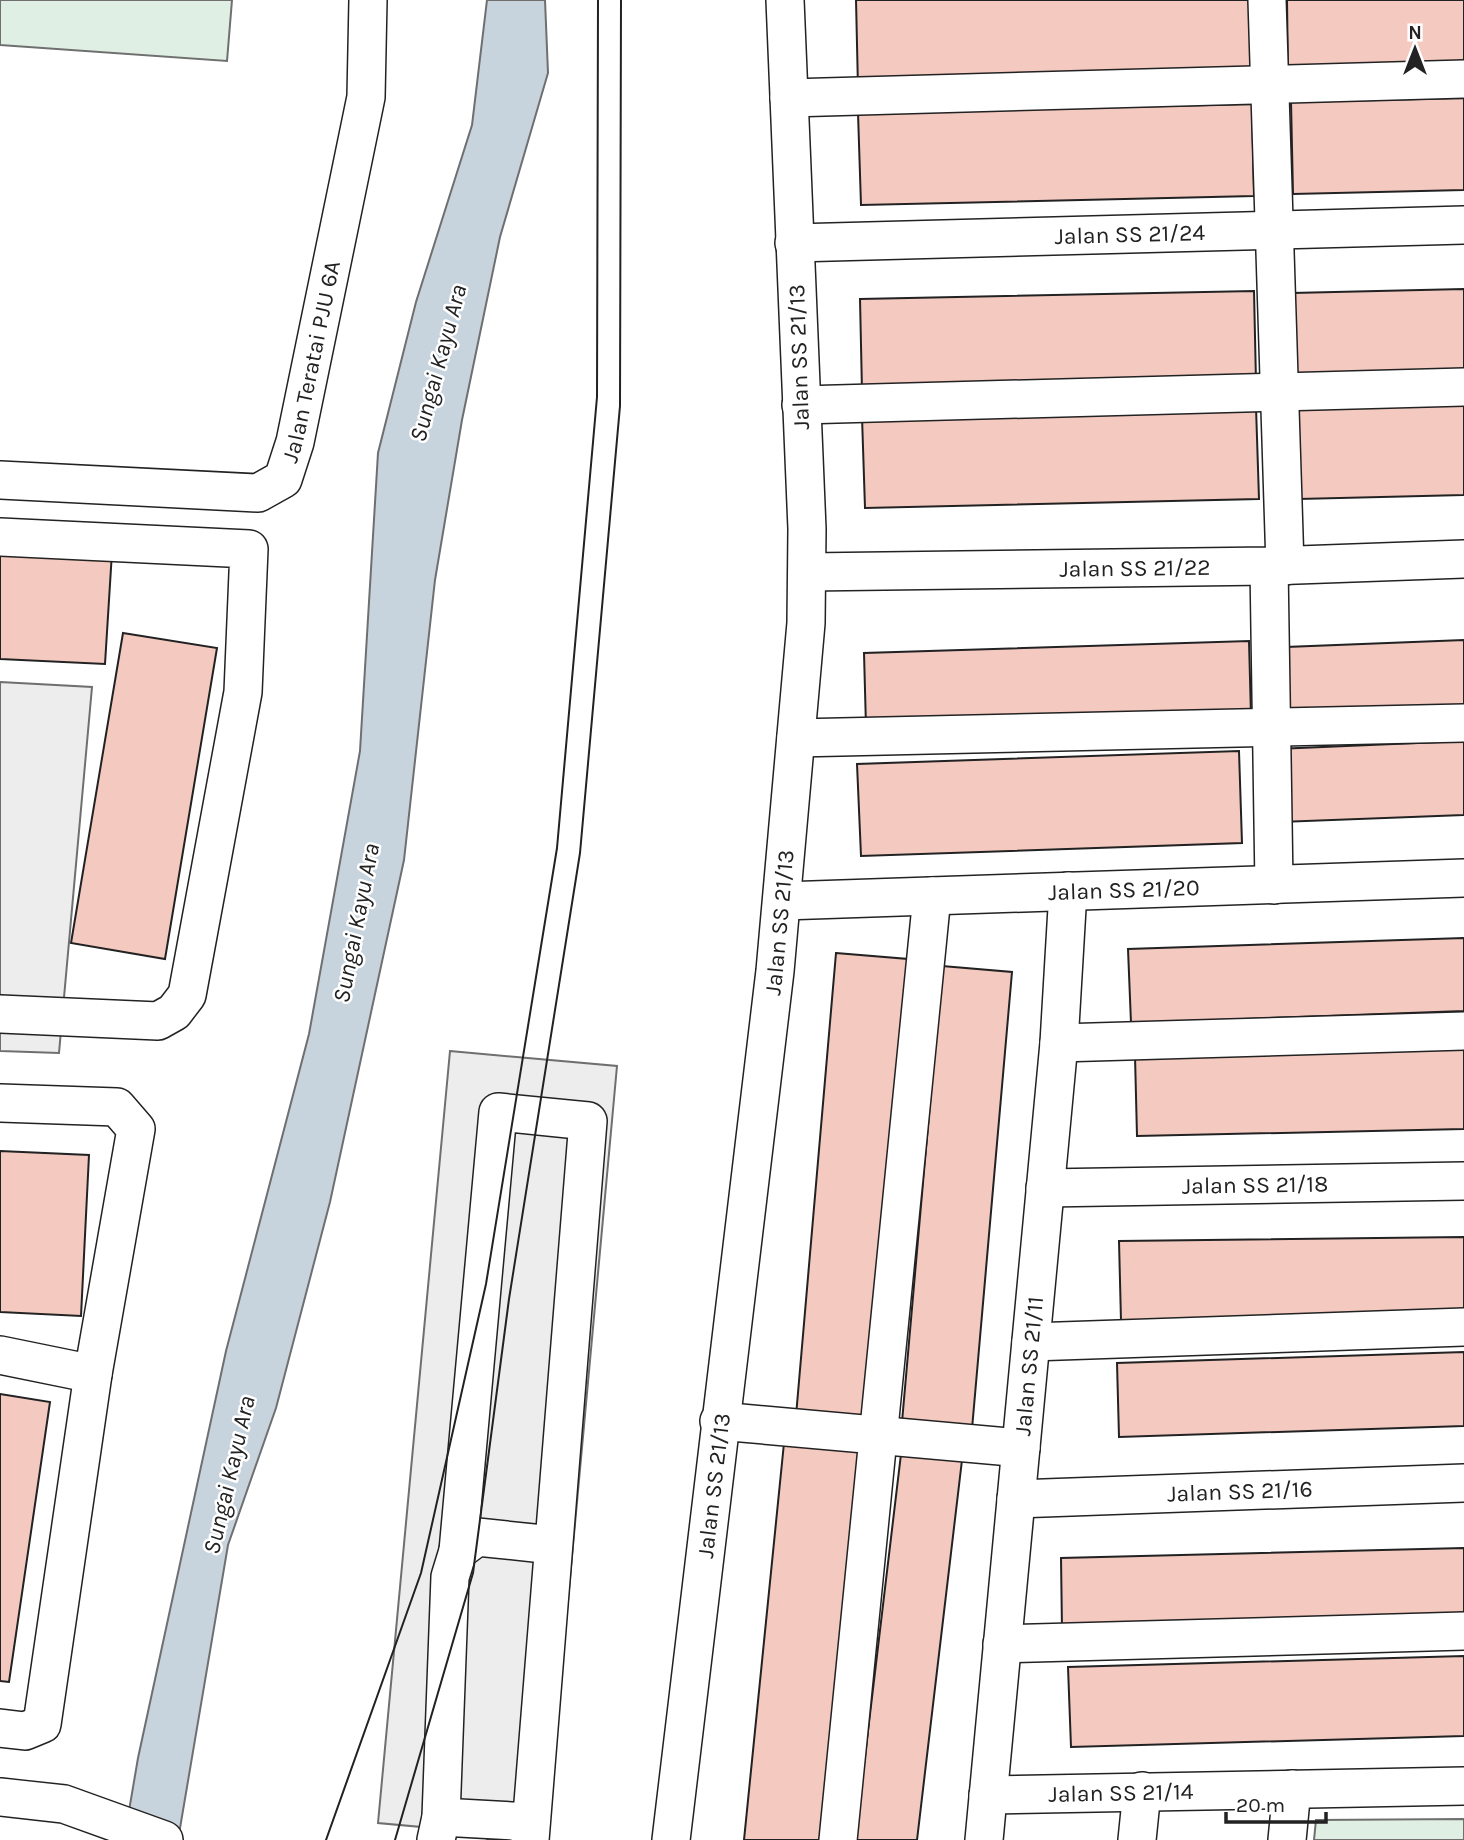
<svg xmlns="http://www.w3.org/2000/svg" width="1464" height="1840" font-family="Karla,sans-serif">
  <rect width="100%" height="100%" fill="#fff"/>
  <path fill="#e0efe3" stroke="#6f6f6f" stroke-width="2" d="M0,0H232L227,61L0,45Z
    M1464,1819V1840H1314L1316,1820Z"/>
  <path fill="#ededed" stroke="#6f6f6f" stroke-width="2" d="M0,682L92,687L59,1053L0,1051Z
    M450,1051L617,1066L546,1840H487V1833L378,1823Z"/>
  <path fill="#c7d3dd" stroke="#6f6f6f" stroke-width="2" d="M487,0H545L548,73L500,237L462,420L435,580L404,860L330,1202L276,1408L228,1545L178,1840H124L138,1758L226,1351L309,1034L360,751L378,453L416,302L472,125Z"/>
  <path fill="#f3c9c0" stroke="#222" stroke-width="2" d="M856,0H1251L1252,78L858,88Z
    M1287,0H1464V75L1288,79Z
    M1464,98V190L1293,194L1291,102Z
    M1252,104L1254,196L861,205L858,113Z
    M1464,289V380L1294,384L1292,293Z
    M1254,291L1256,382L862,391L860,299Z
    M1464,404V495L1299,499L1297,407Z
    M1256,407L1259,499L865,508L862,417Z
    M0,546L112,552L105,664L0,659Z
    M123,633L217,648L165,959L71,943Z
    M1464,640V711L1288,718L1286,647Z
    M1249,641L1251,716L866,727L864,653Z
    M1464,741V815L1280,822L1276,749Z
    M1239,751L1242,843L861,856L857,764Z
    M1464,938V1011L1131,1023L1128,949Z
    M836,953L908,959L868,1422L796,1416Z
    M942,966L1012,972L972,1429L902,1422Z
    M1464,1049V1129L1137,1136L1135,1056Z
    M0,1151L89,1155L81,1316L0,1312Z
    M1464,1237V1317L1121,1321L1119,1241Z
    M1464,1352V1426L1119,1437L1117,1363Z
    M0,1394L50,1402L9,1682L0,1681Z
    M784,1443L859,1450L820,1840H744Z
    M901,1454L962,1460L917,1840H855Z
    M1464,1548V1619L1062,1629L1061,1558Z
    M1464,1656V1736L1071,1747L1068,1667Z"/>
  <g fill="none" stroke-linecap="round" stroke-linejoin="round">
    <defs>
      <g id="minor">
        <path d="M1267,0L1285,566"/>
        <path d="M789,98L1464,79"/>
        <path id="s1" d="M794,243L1464,225"/>
        <path d="M801,405L1464,387"/>
        <path id="s2" d="M0,480L258,493L283,479L295,442L366,97L368,0"/>
        <path d="M0,537L249,549L243,692L187,995L174,1012L158,1021L0,1014"/>
        <path d="M1269,566L1274,885"/>
        <path id="s3" d="M808,572L1269,566L1464,559"/>
        <path d="M796,738L1464,723"/>
        <path id="s4" d="M783,901L1464,878"/>
        <path d="M1059,1043L1464,1031"/>
        <path d="M0,1103L117,1107L136,1129L93,1374L42,1724L25,1731L0,1728"/>
        <path id="s5" d="M1045,1188L1464,1181"/>
        <path d="M1031,1342L1464,1327"/>
        <path d="M0,1355L93,1374"/>
        <path d="M719,1421L1021,1448"/>
        <path id="s6" d="M1016,1499L1464,1483"/>
        <path d="M458,1551L498,1112L588,1121L530,1840"/>
        <path d="M1002,1644L1464,1631"/>
        <path id="s7" d="M988,1795L1464,1786"/>
        <path d="M0,1797L64,1804L164,1840"/>
        <path d="M441,1817L531,1822"/>
        <path d="M436,1840L441,1817L450,1577L458,1551L477,1537L553,1545"/>
        <path id="s8" d="M671,1840L775,971L806,623L807,529L785,0"/>
        <path d="M838,1840L932,896"/>
        <path id="s9" d="M984,1840L1059,1043L1068,891"/>
        <path d="M1137,1840L1142,1791"/>
        <path d="M1287,1840L1292,1789"/>
      </g>
    </defs>
    <use href="#minor" stroke="#222" stroke-width="40"/>
    <use href="#minor" stroke="#fff" stroke-width="37"/>
    <path stroke="#222" stroke-width="2" d="M326,1840L421,1573L486,1284L557,848L597,397L598,0
      M395,1840L473,1573L509,1299L580,853L620,406L621,0"/>
  </g>
  <g text-anchor="middle" dominant-baseline="central" stroke-width="5" stroke-linejoin="round" paint-order="stroke">
    <g font-size="23" fill="#222" stroke="#fff">
      <text stroke="none"><textPath href="#s1" startOffset="336">Jalan SS 21/24</textPath></text>
      <text transform="translate(799 357) rotate(-92)">Jalan SS 21/13</text>
      <text stroke="none"><textPath href="#s2" startOffset="408">Jalan Teratai PJU 6A</textPath></text>
      <text stroke="none"><textPath href="#s3" startOffset="327">Jalan SS 21/22</textPath></text>
      <text stroke="none"><textPath href="#s4" startOffset="341">Jalan SS 21/20</textPath></text>
      <text stroke="none"><textPath href="#s8" startOffset="924">Jalan SS 21/13</textPath></text>
      <text stroke="none"><textPath href="#s5" startOffset="210">Jalan SS 21/18</textPath></text>
      <text stroke="none"><textPath href="#s9" startOffset="476">Jalan SS 21/11</textPath></text>
      <text stroke="none"><textPath href="#s8" startOffset="357">Jalan SS 21/13</textPath></text>
      <text stroke="none"><textPath href="#s6" startOffset="224">Jalan SS 21/16</textPath></text>
      <text stroke="none"><textPath href="#s7" startOffset="133">Jalan SS 21/14</textPath></text>
    </g>
    <g font-size="24" font-style="italic" fill="#222" stroke="#fff">
      <text transform="translate(438 363) rotate(-75)">Sungai Kayu Ara</text>
      <text transform="translate(356 923) rotate(-79)">Sungai Kayu Ara</text>
      <text transform="translate(229 1475) rotate(-77)">Sungai Kayu Ara</text>
    </g>
  </g>
  <g transform="translate(1415 49)" stroke="#ffffff" stroke-width="5" paint-order="stroke">
  <path d="M0-5L12 26L0 18L-12 26Z" fill="#222222"/>
  <text y="-10" font-size="19" font-weight="bold" text-anchor="middle" fill="#222222">N</text>
  </g>
  <path d="M1226 1812v10h100v-10" fill="none" stroke="#222222" stroke-width="3.5"/>
  <text x="1236" y="1812" font-size="21" fill="#222222" stroke="#ffffff" stroke-width="5" paint-order="stroke">20 m</text>
</svg>
